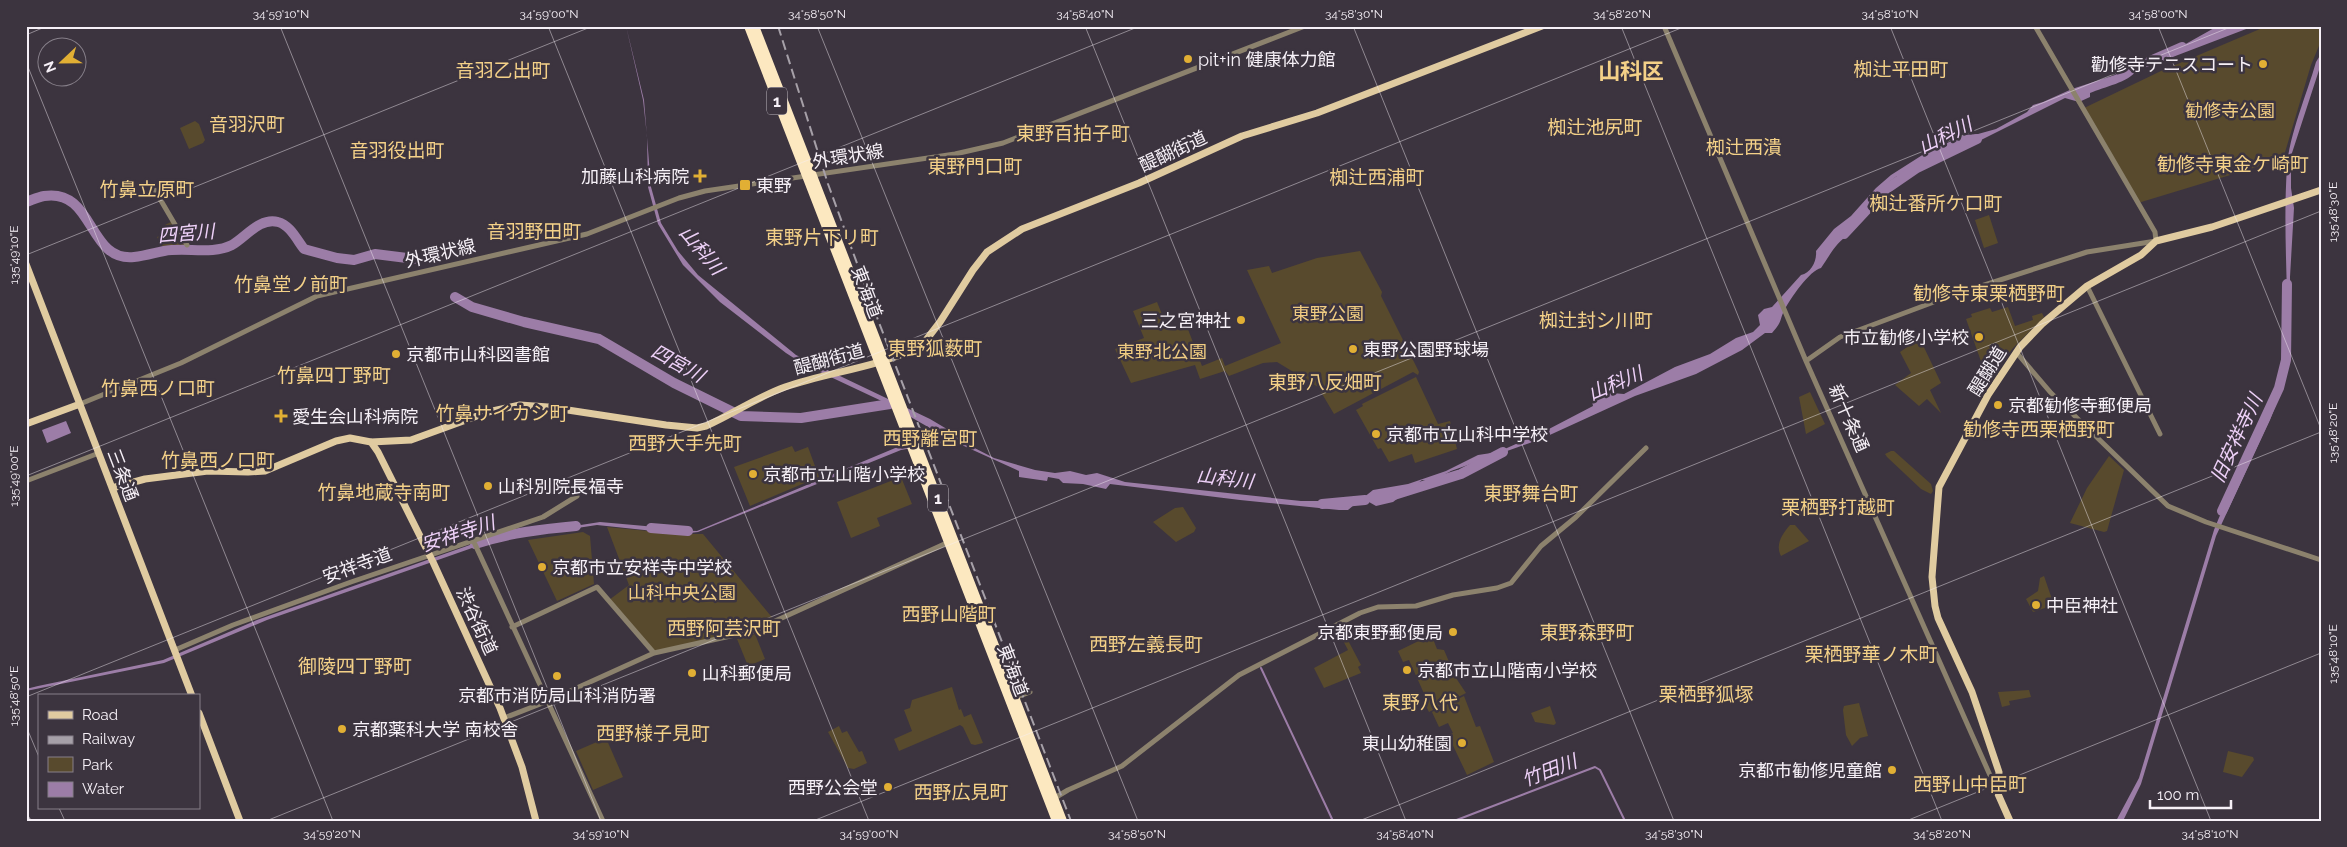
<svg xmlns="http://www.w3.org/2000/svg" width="2347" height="847" font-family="Raleway,'Noto Sans JP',sans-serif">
  <rect width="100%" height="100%" fill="#3c343f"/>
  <path fill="#584a2d" d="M2267,26H2321V41L2311,65L2283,159L2138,203L2082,109L2161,71Z
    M195,121L199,124L205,140L203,143L189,149L180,128Z
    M1989,215L1998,243L1984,248L1975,220Z
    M173,221L187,245L162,246L157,237L167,232L165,225Z
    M1360,251L1382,292L1381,296L1419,372L1418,375L1413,372L1334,414L1318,387L1277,362L1263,363L1229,376L1225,371L1200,379L1195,365L1131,383L1115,349L1144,338L1133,311L1157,302L1168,329L1186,324L1202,366L1222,358L1225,366L1281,343L1247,270L1269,266L1272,273L1317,258Z
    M2008,307L2015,326L2033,320L2032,316L2042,313L2044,317L2013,348L2003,361L1983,367L1966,319L1972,317L1971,314L1990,308L1992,312Z
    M1921,341L1941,383L1930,390L1941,413L1927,399L1919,406L1895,385L1911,373L1900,352L1913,343Z
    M1416,377L1438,424L1450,421L1457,449L1415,463L1412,454L1389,462L1381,448L1378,449L1356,410L1363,406L1362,404Z
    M1810,392L1825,424L1806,434L1799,397Z
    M792,446L795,452L808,447L819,477L750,506L734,467Z
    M1891,451H1894L1931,484L1933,491L1931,494L1921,489L1887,457L1885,454Z
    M2109,456L2124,470L2107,531L2104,532L2070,523L2087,488Z
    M901,477L912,504L877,518L880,526L851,538L837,502Z
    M1183,507L1196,528L1194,532L1176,542L1153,522L1175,508Z
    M1790,525H1795L1809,541L1781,556C1775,545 1782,534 1790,525Z
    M607,527L679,534H703L775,621L753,631L654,653L609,600L629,585Z
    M583,532L590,536L594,584L557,601L528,540Z
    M2044,576L2054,605L2033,612L2026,599L2038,591L2040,578Z
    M1341,627L1361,665L1358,667L1361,673L1324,688L1314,668L1348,650L1337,629Z
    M755,634L765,659L748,666L737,639Z
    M1429,636L1433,639L1437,649L1444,650L1456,678L1466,693L1429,712L1423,700L1426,698L1409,660L1403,662L1398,651Z
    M952,687L959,710L961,709L964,717L971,714L983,743L975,745L971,744L963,727L960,725L899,751L894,739L912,731L904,710L910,708L912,700Z
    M2029,690L2031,697L2009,701L2010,705L2002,707L1998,692Z
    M1464,696L1476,727L1480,726L1494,762L1467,775L1448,735L1453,733L1448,723L1439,727L1432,712Z
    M1859,703L1868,736L1860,738L1852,746L1846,735L1843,710L1844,706Z
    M1550,706L1556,723L1554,725L1535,722L1531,713Z
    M839,726L842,733L847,731L859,752L862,751L867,763L854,769L848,768L828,732Z
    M606,738L623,777L593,790L576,751Z
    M2228,751L2253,757L2254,760L2242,777L2223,772Z"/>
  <path fill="#9c7da7" d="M626,26L644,100L651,187L661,223L678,251L698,275L796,355L930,419L957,435L959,440L994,458L1035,470L1055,473L1070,471L1086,475L1097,473L1125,482L1301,501H1321L1342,505L1363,498L1373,490L1408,484L1446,471L1478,455L1498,452L1547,430L1593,406L1592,401L1611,393L1624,394L1675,367L1710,354L1736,338L1753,332L1760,325L1758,315L1764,309L1772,307L1801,275C1811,273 1817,261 1816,251L1834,229L1851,216L1876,188L1891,175L1924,154L1964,135L1978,134L1996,129L2027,112L2033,105L2043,102L2072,89L2115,75L2140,61L2166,55L2216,27L2254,26L2136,71C2129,82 2104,87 2090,93V97L2079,102L2065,98L1979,141L1953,147L1933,157L1929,164L1916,165L1908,176H1897C1892,180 1877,191 1875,194C1869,201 1865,209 1856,215L1851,233C1836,242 1830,255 1821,268C1810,270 1790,299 1785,309C1779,320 1783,321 1772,333H1765L1742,350L1696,374L1635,396L1541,439L1451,471L1432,481L1422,480L1393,502L1376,506L1369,502L1354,505L1348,510H1339L1240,500L1110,484L1106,489L1083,484L1063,483L1059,479L1048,477L1047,481L1019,477V471L964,446L935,444L901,450L698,532L682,534L597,525L492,541L267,620L164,663L26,691V689L38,686L163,660L257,620L484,540L600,522L645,526L668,530L697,531L900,446L933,441L949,442V439L888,404L803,364L786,353L720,302L683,265L658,224L648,187L647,136L643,100Z
    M2321,54V64L2291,156V188L2294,208L2290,277L2291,331L2289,361L2285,381L2270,420L2216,536L2141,784L2123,821H2116L2139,778L2214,530C2237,470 2277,417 2288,353C2291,335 2287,314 2287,296C2286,254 2284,210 2287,167C2289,135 2307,94 2316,62Z
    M66,421L71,433L47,443L42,430Z"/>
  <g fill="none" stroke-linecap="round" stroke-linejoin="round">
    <path stroke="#9c7da7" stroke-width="2" d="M1261,668L1333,821
      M1454,821L1595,767L1600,770L1625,821"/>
    <path stroke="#9c7da7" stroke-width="10" d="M2150,61L2182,47
      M26,202C32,200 38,197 44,196C95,188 87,262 134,257C145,256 154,253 164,251C186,247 212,255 232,245C246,237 260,217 278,222C290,225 297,240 304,249L337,258L354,260L375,254L415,259
      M1844,234L1885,190L1917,168L1977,139
      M455,297L472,307L524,322L599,339L674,383L741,416L801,418L890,404
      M1394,495L1461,474L1503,452
      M1322,504L1365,500
      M2222,511L2279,388L2286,360L2287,284
      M651,528L688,531
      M475,544C508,533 543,529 576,526"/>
    <path stroke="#8c826d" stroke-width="5" d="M1664,26L1806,361L1997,791
      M153,187L187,245
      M2087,286L2160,434
      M2016,352L2051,393L2168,506L2206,522L2321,560
      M1806,361L1840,337L1950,296L2087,252L2156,241L2155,232L2035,26
      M80,404L181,363L317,296L587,234L679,198L705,191L955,154L1003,143L1305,26
      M26,481L99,453
      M473,540L603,821
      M512,627L597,587L654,653
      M175,650L233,625L351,582L543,517L577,496
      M1014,698L1030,692
      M504,718L548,701L654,653L753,631L951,541
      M1053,799L1068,790L1122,766L1239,675L1360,613L1378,607L1416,606L1453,595L1497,588L1511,583L1541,546L1576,517L1646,448"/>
    <path stroke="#e0cba0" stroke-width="7" d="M26,264L192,696
      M26,424L80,404
      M371,442L378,452L433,562L500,708L522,767L536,821
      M112,488L145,479L208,471L248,472L265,471L336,441L350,438L371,442L411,440L488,412L520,405L548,407L666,425L697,428L706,426C733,414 757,397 785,387C828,372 875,368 916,348L923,344L940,322L973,270L987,252L1022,229L1139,183L1242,136L1317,113L1542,26
      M199,713L240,821
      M2010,821L1998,794L1999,772L1972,692L1938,618L1935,606L1932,577L1939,487L1988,395L2020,347L2042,324L2087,286L2141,255L2156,241L2212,227L2321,190"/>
    <path stroke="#fce8c0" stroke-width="8" d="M748,26L1056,821
      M755,26L1063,821"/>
    <path stroke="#a6a0a8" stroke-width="2" stroke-dasharray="10 5" stroke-linecap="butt" d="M778,26L828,184L873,307L1071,821
      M26,814L31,821"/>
  </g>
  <path fill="none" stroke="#f6f0f7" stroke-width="1" stroke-opacity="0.45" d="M280,26L601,821M548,26L869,821M817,26L1138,821M1085,26L1406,821M1353,26L1674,821M1621,26L1942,821M1890,26L2211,821M2158,26L2321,429M26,35L47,26M26,62L333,821M26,255L593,26M26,476L1140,26M26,697L1686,26M26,726L39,757M59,808L65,821M266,821L2233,26M813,821L2321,211M1359,821L2321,432M1906,821L2321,653"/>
  <g fill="#e1af34" stroke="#3c343f" stroke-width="2">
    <circle cx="1188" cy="59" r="5"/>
    <circle cx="2263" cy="64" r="5"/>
    <path d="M697.5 168.5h5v5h5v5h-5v5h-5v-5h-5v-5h5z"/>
    <rect x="739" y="179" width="12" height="12" rx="2.5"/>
    <circle cx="1241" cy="320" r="5"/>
    <circle cx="1979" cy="337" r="5"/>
    <circle cx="1353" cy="349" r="5"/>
    <circle cx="396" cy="354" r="5"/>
    <circle cx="1998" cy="405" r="5"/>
    <path d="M278.5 408.5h5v5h5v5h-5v5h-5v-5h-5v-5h5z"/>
    <circle cx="1376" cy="434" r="5"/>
    <circle cx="753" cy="474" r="5"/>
    <circle cx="488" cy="486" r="5"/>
    <circle cx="542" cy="567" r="5"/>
    <circle cx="2036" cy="605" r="5"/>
    <circle cx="1453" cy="632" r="5"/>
    <circle cx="1407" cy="670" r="5"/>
    <circle cx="692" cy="673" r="5"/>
    <circle cx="557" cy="676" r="5"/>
    <circle cx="342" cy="729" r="5"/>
    <circle cx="1462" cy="743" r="5"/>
    <circle cx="1892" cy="770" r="5"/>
    <circle cx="888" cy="787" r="5"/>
  </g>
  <g text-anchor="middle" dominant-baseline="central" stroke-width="5" stroke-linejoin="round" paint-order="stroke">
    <g fill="#3c343f" stroke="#beb8c0" stroke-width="1">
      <rect x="767" y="87.5" width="20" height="27" rx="4"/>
      <rect x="928" y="484.5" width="20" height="27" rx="4"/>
    </g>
    <g font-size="16" font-weight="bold" fill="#f6f0f7">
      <text x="777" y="101">1</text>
      <text x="938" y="498">1</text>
    </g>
    <g font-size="18" fill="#f6f0f7" stroke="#3c343f" text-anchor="start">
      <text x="1198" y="59">pit+in 健康体力館</text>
      <text x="2253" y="64" text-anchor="end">勸修寺テニスコート</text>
      <text x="689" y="176" text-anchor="end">加藤山科病院</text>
      <text x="756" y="185">東野</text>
      <text x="1231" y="320" text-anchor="end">三之宮神社</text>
      <text x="1969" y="337" text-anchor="end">市立勧修小学校</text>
      <text x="1363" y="349">東野公園野球場</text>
      <text x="406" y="354">京都市山科図書館</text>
      <text x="2008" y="405">京都勧修寺郵便局</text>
      <text x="292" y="416">愛生会山科病院</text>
      <text x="1386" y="434">京都市立山科中学校</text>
      <text x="763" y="474">京都市立山階小学校</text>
      <text x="498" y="486">山科別院長福寺</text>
      <text x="552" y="567">京都市立安祥寺中学校</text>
      <text x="2046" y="605">中臣神社</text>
      <text x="1443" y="632" text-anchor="end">京都東野郵便局</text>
      <text x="1417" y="670">京都市立山階南小学校</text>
      <text x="702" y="673">山科郵便局</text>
      <text x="557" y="695" text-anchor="middle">京都市消防局山科消防署</text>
      <text x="352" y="729">京都薬科大学 南校舎</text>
      <text x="1452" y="743" text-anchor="end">東山幼稚園</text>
      <text x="1882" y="770" text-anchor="end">京都市勧修児童館</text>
      <text x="878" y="787" text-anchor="end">西野公会堂</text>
    </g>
    <g font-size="18" fill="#f0cc82" stroke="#3c343f">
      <text x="2230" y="110">勧修寺公園</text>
      <text x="1328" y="313">東野公園</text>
      <text x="1162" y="351">東野北公園</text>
      <text x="682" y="592">山科中央公園</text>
    </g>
    <g font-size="18" fill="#f6f0f7" stroke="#3c343f">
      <text transform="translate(1173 151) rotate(-25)">醍醐街道</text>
      <text transform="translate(848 156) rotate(-9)">外環状線</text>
      <text transform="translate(440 253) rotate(-13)">外環状線</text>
      <text transform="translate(867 292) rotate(69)">東海道</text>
      <text transform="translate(829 359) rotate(-15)">醍醐街道</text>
      <text transform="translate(1987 371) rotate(-58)">醍醐道</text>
      <text transform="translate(1849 418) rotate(66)">新十条通</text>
      <text transform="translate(123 475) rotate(69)">三条通</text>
      <text transform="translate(357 565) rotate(-20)">安祥寺道</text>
      <text transform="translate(477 621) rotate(65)">渋谷街道</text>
      <text transform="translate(1013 670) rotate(69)">東海道</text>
    </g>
    <g font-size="19" fill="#f4d188" stroke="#3c343f">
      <text x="1901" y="69">椥辻平田町</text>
      <text x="503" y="70">音羽乙出町</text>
      <text x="247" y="124">音羽沢町</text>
      <text x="1595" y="127">椥辻池尻町</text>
      <text x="1073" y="133">東野百拍子町</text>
      <text x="1744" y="147">椥辻西潰</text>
      <text x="397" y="150">音羽役出町</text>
      <text x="2233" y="164">勧修寺東金ケ崎町</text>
      <text x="975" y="166">東野門口町</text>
      <text x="1377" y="177">椥辻西浦町</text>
      <text x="147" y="189">竹鼻立原町</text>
      <text x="1936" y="203">椥辻番所ケ口町</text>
      <text x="534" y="231">音羽野田町</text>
      <text x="822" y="237">東野片下リ町</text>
      <text x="291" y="284">竹鼻堂ノ前町</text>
      <text x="1989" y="293">勧修寺東栗栖野町</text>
      <text x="1596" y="320">椥辻封シ川町</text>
      <text x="935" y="348">東野狐薮町</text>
      <text x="334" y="375">竹鼻四丁野町</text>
      <text x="1325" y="382">東野八反畑町</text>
      <text x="158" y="388">竹鼻西ノ口町</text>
      <text x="502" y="413">竹鼻サイカシ町</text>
      <text x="2039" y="429">勧修寺西栗栖野町</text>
      <text x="930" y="438">西野離宮町</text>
      <text x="685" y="443">西野大手先町</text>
      <text x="218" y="460">竹鼻西ノ口町</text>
      <text x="384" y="492">竹鼻地蔵寺南町</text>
      <text x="1531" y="493">東野舞台町</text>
      <text x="1838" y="507">栗栖野打越町</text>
      <text x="949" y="614">西野山階町</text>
      <text x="724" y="628">西野阿芸沢町</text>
      <text x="1587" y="632">東野森野町</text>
      <text x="1146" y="644">西野左義長町</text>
      <text x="1871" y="654">栗栖野華ノ木町</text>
      <text x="355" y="666">御陵四丁野町</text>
      <text x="1706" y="694">栗栖野狐塚</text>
      <text x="1420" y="702">東野八代</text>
      <text x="653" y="733">西野様子見町</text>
      <text x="1970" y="784">西野山中臣町</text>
      <text x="961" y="792">西野広見町</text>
    </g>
    <g font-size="19" font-style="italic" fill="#eed1f8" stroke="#3c343f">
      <text transform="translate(1945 135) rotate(-26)">山科川</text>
      <text transform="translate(186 233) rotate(-5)">四宮川</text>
      <text transform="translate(702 250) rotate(50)">山科川</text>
      <text transform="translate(678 363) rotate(29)">四宮川</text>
      <text transform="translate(1615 383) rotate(-23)">山科川</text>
      <text transform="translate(2236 438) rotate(-65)">旧安祥寺川</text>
      <text transform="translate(1225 478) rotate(7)">山科川</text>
      <text transform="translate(458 533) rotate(-18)">安祥寺川</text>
      <text transform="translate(1549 770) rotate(-21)">竹田川</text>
    </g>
    <g font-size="22" font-weight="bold" fill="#f4d188" stroke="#3c343f">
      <text x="1631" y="71">山科区</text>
    </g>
  </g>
  <rect width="2347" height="847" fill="none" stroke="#3c343f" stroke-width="55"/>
  <rect x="38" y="694" width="162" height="115" fill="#3c343f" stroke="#867f89"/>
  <rect x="48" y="711" width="25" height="8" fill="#e0cba0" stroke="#867f89"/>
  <text x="82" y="720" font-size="15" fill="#f6f0f7">Road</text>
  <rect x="48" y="736" width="25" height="8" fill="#a6a0a8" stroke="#867f89"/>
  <text x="82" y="744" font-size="15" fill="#f6f0f7">Railway</text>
  <rect x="48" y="757" width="25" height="15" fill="#584a2d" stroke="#867f89"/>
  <text x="82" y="770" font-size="15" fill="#f6f0f7">Park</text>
  <rect x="48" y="782" width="25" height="15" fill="#9c7da7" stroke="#867f89"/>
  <text x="82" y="794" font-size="15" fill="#f6f0f7">Water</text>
  <g transform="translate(62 62) rotate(248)"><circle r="24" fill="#3c343f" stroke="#867f89"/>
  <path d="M0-4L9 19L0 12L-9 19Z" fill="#e1af34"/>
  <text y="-8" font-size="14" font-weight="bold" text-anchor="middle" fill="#f6f0f7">N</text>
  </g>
  <path d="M2150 800v8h81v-8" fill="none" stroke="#f6f0f7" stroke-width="2.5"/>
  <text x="2157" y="800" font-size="15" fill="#f6f0f7" stroke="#3c343f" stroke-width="4" paint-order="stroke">100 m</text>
  <rect x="28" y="28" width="2292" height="792" fill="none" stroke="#f6f0f7" stroke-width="2"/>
  <g font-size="12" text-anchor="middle" fill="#f6f0f7">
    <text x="281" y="18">34°59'10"N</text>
    <text x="549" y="18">34°59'00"N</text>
    <text x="817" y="18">34°58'50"N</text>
    <text x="1085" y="18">34°58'40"N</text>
    <text x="1354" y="18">34°58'30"N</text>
    <text x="1622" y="18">34°58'20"N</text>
    <text x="1890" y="18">34°58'10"N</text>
    <text x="2158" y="18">34°58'00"N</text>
    <text transform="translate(2333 212) rotate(-90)" y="4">135°48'30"E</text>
    <text transform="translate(14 255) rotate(-90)" y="4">135°49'10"E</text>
    <text transform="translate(2333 433) rotate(-90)" y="4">135°48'20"E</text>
    <text transform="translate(14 476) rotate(-90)" y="4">135°49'00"E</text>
    <text transform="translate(2333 654) rotate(-90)" y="4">135°48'10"E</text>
    <text transform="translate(14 696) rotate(-90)" y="4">135°48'50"E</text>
    <text x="332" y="838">34°59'20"N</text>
    <text x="601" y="838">34°59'10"N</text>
    <text x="869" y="838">34°59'00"N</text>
    <text x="1137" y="838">34°58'50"N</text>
    <text x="1405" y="838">34°58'40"N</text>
    <text x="1674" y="838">34°58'30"N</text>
    <text x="1942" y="838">34°58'20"N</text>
    <text x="2210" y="838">34°58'10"N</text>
  </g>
</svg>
